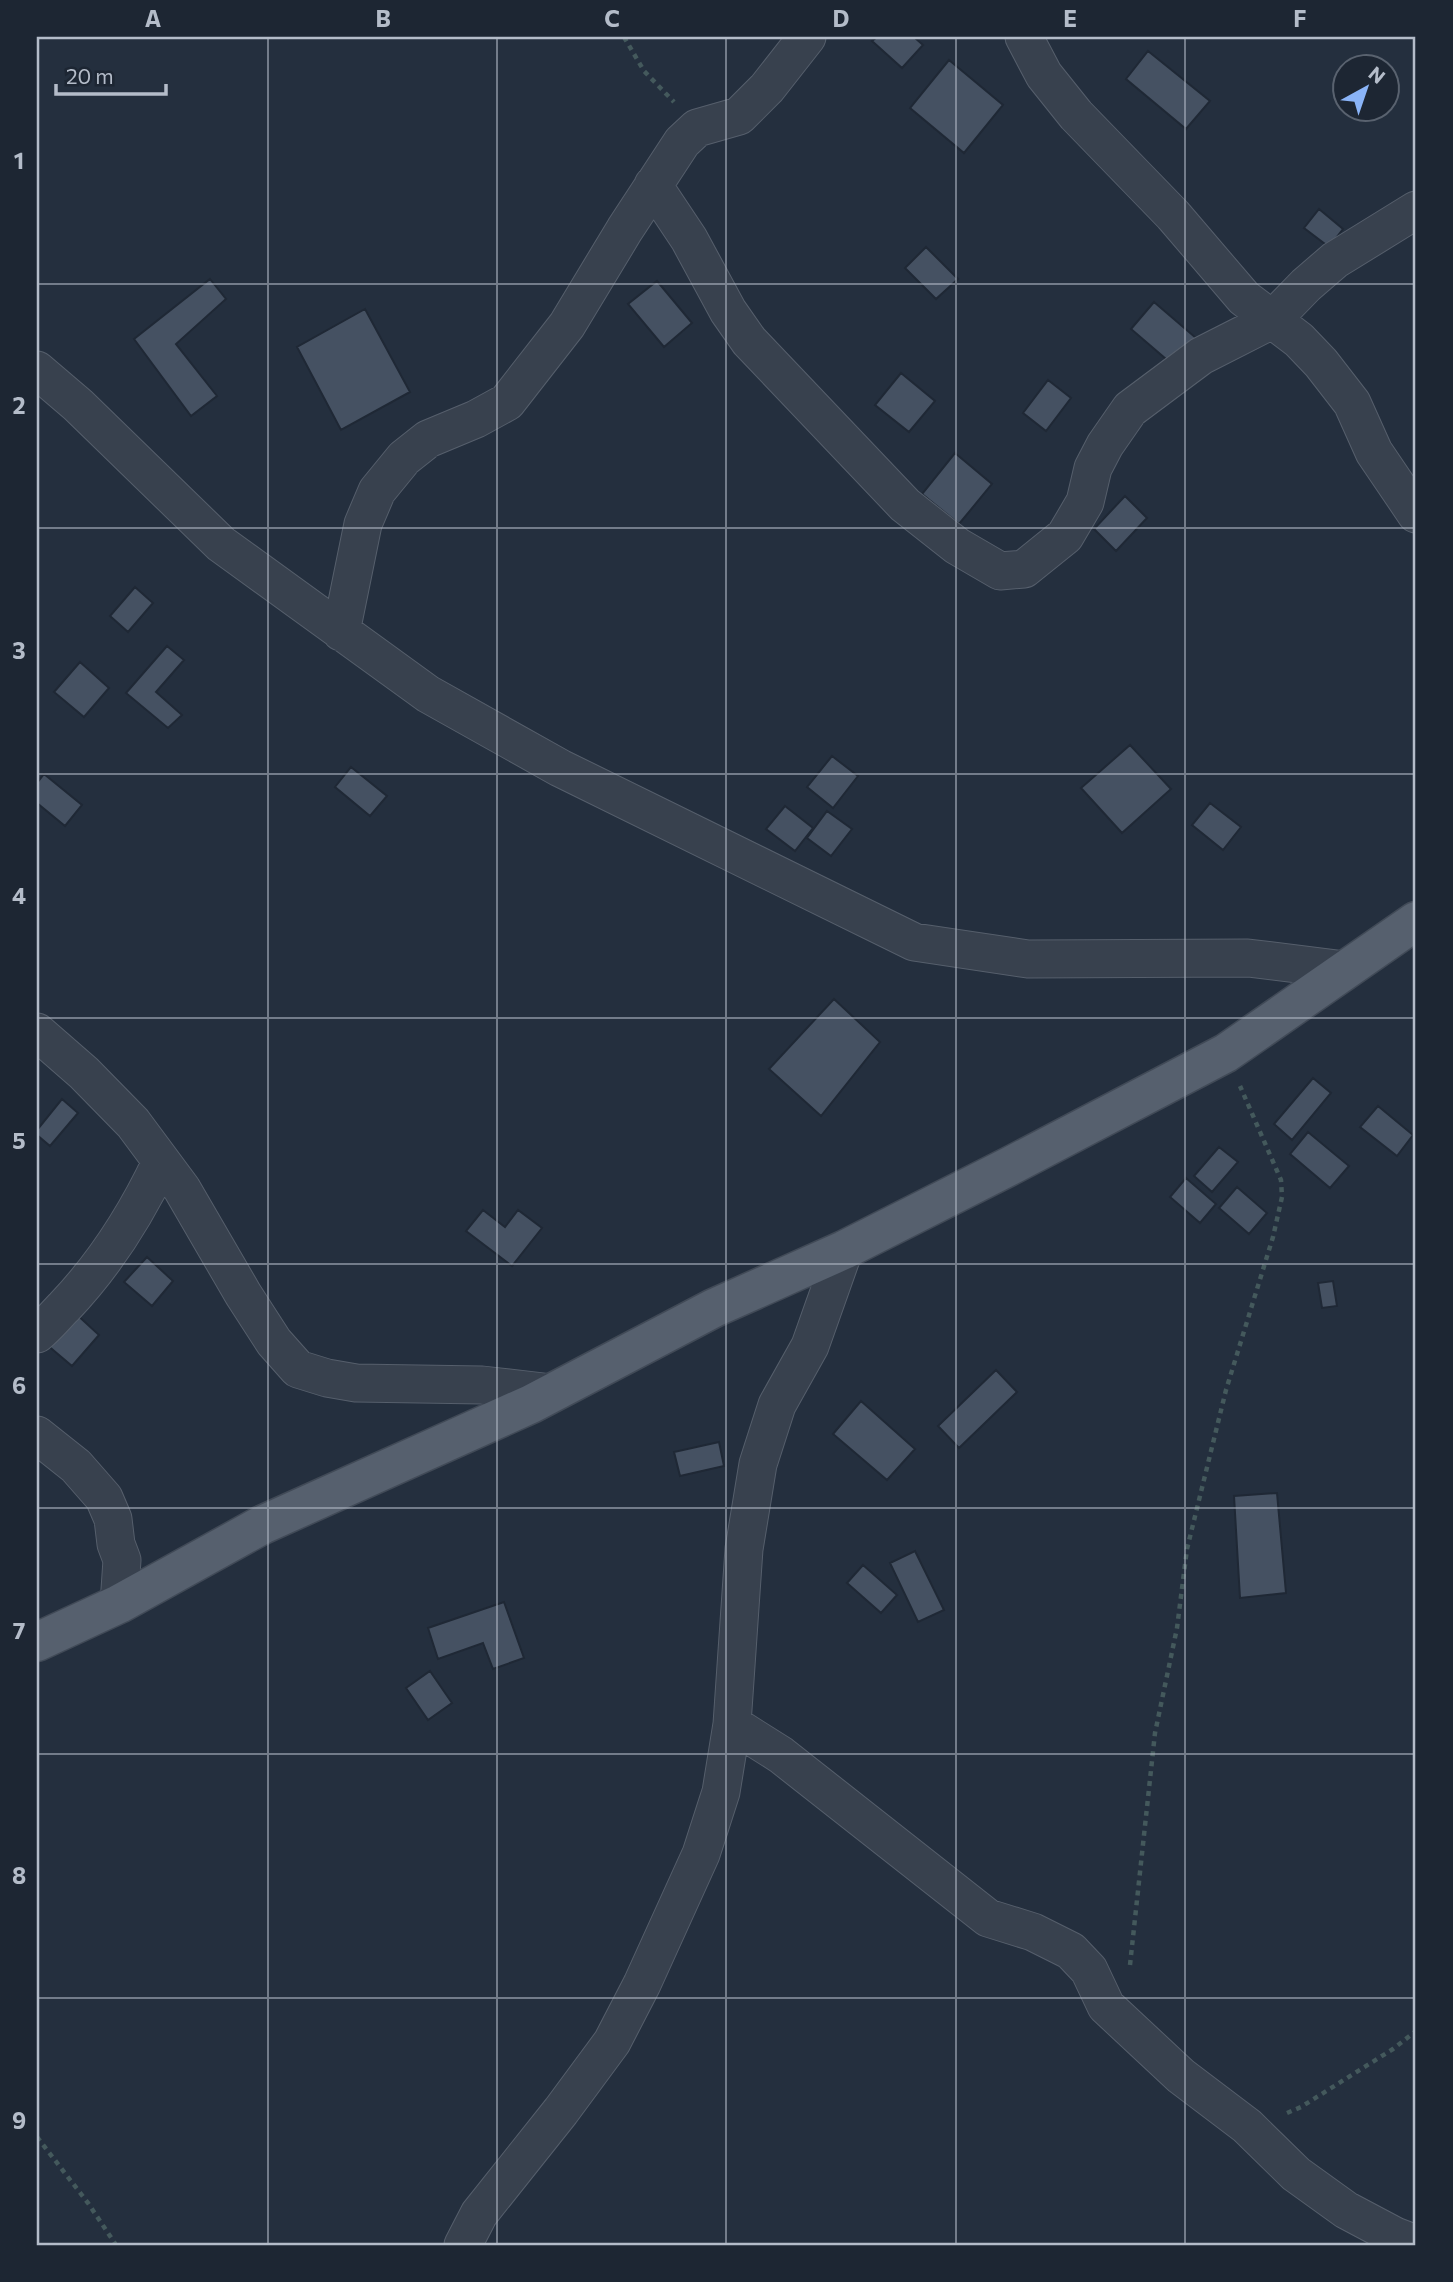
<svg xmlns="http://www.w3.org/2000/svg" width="1453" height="2282" font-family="Commissioner,sans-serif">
  <rect width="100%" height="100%" fill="#242f3e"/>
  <path fill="#455162" stroke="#1f2835" stroke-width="2" d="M877,37H914L923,45L902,68L872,41Z
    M1148,51L1210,101L1186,129L1126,79Z
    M949,60L1003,105L964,153L910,108Z
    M1319,209L1343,229L1329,247L1304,228Z
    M926,247L958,279L936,299L905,268Z
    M210,279L226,299L176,344L217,396L191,416L134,339Z
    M657,281L692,323L664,347L628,304Z
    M1154,302L1196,338L1173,365L1131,329Z
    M365,309L410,392L341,430L297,347Z
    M901,373L935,401L909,432L875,405Z
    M1048,380L1071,398L1046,431L1023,413Z
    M955,453L992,484L959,524L922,494Z
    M1125,496L1147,518L1116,551L1094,529Z
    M135,587L153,603L128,632L110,616Z
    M167,646L184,660L156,692L182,715L168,728L126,693Z
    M80,662L109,688L84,717L54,692Z
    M1130,745L1171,789L1122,833L1081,788Z
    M832,756L858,776L833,808L807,787Z
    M351,767L387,796L370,816L335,787Z
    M44,774L82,805L65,826L37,803V783Z
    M1210,803L1241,827L1223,850L1192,825Z
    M785,806L813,828L795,851L766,829Z
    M827,811L852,829L831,856L807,838Z
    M834,999L880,1042L821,1116L769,1069Z
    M1313,1078L1331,1093L1292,1140L1274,1124Z
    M62,1099L78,1113L50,1146L37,1135V1130Z
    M1378,1106L1413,1135L1397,1156L1360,1127Z
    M1308,1132L1349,1166L1330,1188L1290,1154Z
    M1219,1147L1238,1162L1212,1192L1194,1176Z
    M1186,1178L1216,1204L1200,1223L1170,1197Z
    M1237,1187L1267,1213L1249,1234L1219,1208Z
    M483,1210L505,1227L518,1210L542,1228L512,1266L466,1231Z
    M147,1257L173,1281L152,1306L124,1282Z
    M1333,1281L1337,1306L1322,1308L1318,1283Z
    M74,1312L99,1335L72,1366L46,1344Z
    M996,1370L1017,1392L959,1448L938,1426Z
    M861,1401L915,1449L887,1480L833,1434Z
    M719,1442L724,1466L680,1476L674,1452Z
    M1277,1493L1286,1593L1240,1598L1234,1496Z
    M915,1551L944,1610L918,1622L890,1563Z
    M863,1565L897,1595L881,1613L847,1583Z
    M504,1602L524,1658L493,1669L483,1643L438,1659L428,1628Z
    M430,1671L452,1703L428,1720L406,1688Z"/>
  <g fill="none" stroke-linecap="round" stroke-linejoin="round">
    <defs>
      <path id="minor" d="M1024,37L1044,75L1076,115L1173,215L1244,298L1299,340L1321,363L1352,403L1374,452L1416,514
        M653,185L689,239L728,311L749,341L905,505L957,546L1000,571L1024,569L1065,536L1085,502L1093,468L1105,445L1130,409L1201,356L1272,320L1306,285L1335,260L1416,210
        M37,370L78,405L221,544L428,694L560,768L914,942L1028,959L1248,958L1345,970
        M341,632L363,524L377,491L404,458L428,439L476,419L507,402L567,325L625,229L682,142L697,128L739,116L767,88L807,37
        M37,1032L84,1073L133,1123L182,1189L243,1294L274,1342L298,1369L327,1378L356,1383L482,1385L552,1393
        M37,1334C47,1326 55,1316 64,1307C105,1264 136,1215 161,1162
        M37,1435L76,1466L104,1498L113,1519L116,1544L122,1560L119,1604
        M732,1724L781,1755L988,1918L1033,1932L1071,1951L1089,1970L1106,2006L1181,2076L1247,2126L1296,2174L1346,2210L1395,2236L1416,2244
        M463,2245L479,2214L561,2111L612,2042L642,1984L701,1854L721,1792L732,1724L744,1549L758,1464L777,1405L810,1346L844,1250"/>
      <path id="major" d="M37,1642L119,1604L262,1525L531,1404L714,1308L844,1250L1010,1166L1226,1053L1416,921"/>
    </defs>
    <use href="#minor" stroke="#565f6c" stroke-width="39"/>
    <use href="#major" stroke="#414a57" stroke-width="41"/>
    <path stroke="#44595c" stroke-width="4.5" stroke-dasharray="5 5" stroke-linecap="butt" d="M624,37L644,71L674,102
      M1130,1965L1155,1733L1177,1628L1187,1549L1226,1390L1273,1237L1282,1197L1281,1180L1240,1086
      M1287,2113L1301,2107L1393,2049L1416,2031
      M37,2137L88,2203L116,2245"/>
    <use href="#minor" stroke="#38414e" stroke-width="37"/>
    <use href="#major" stroke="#56606e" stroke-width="38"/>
  </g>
  <path fill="none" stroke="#b4bcc9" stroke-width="2" stroke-opacity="0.55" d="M268,37V2245M497,37V2245M726,37V2245M956,37V2245M1185,37V2245M37,284H1416M37,528H1416M37,774H1416M37,1018H1416M37,1264H1416M37,1508H1416M37,1754H1416M37,1998H1416"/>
  <rect width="1453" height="2282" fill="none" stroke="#1d2633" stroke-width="77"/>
  <g transform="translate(1366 88) rotate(40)"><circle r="33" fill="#1d2633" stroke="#59626f" stroke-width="2"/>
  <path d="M0-5L12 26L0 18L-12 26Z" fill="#8ab4f8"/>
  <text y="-10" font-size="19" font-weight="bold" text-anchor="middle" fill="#b4bcc9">N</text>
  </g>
  <path d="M56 84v10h110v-10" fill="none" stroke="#b4bcc9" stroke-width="3.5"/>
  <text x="66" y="84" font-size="21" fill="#b4bcc9" stroke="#1d2633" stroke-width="5" paint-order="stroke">20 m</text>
  <rect x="38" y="38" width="1376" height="2206" fill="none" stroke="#b4bcc9" stroke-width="2.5"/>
  <g font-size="23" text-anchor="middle" font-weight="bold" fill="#b4bcc9">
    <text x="153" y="27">A</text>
    <text x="383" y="27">B</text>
    <text x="612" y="27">C</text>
    <text x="841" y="27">D</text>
    <text x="1070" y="27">E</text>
    <text x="1300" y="27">F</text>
    <text x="19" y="169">1</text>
    <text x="19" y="414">2</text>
    <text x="19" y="659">3</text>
    <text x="19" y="904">4</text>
    <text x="19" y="1149">5</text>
    <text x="19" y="1394">6</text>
    <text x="19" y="1639">7</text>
    <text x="19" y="1884">8</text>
    <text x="19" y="2129">9</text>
  </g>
</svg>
